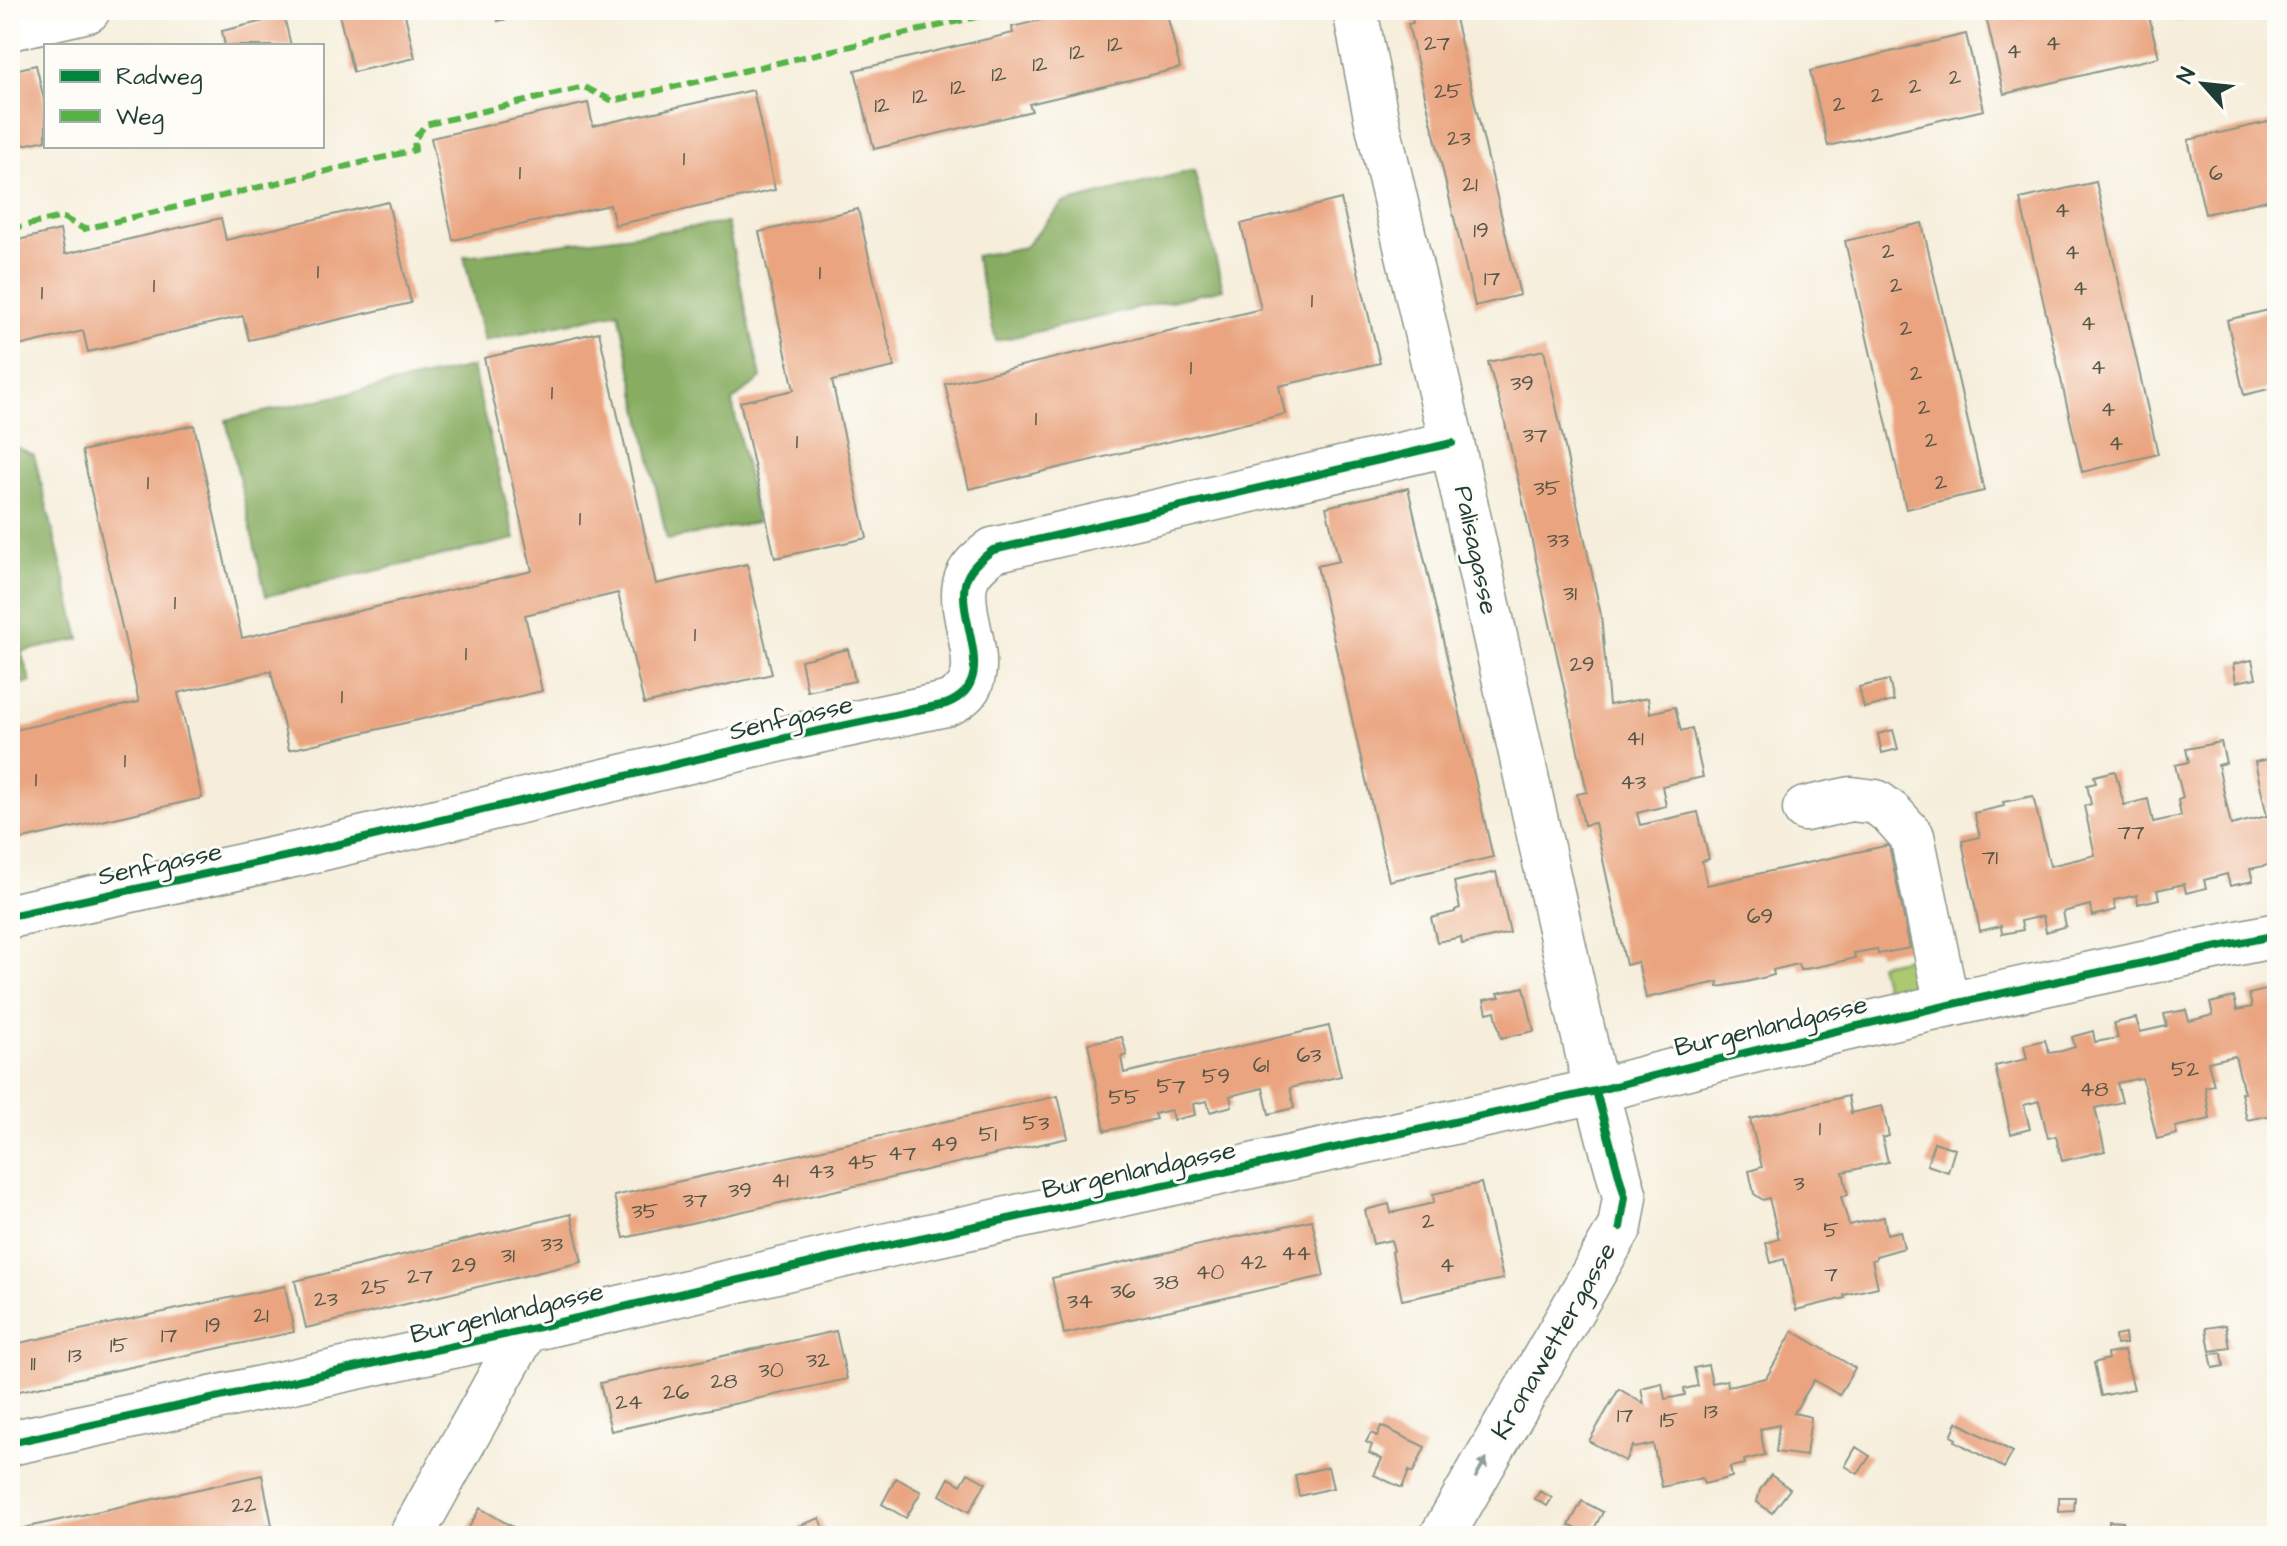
<svg xmlns="http://www.w3.org/2000/svg" width="2287" height="1546" font-family="'Architects Daughter',sans-serif">
  <rect width="100%" height="100%" fill="#fdfcf7"/>
  <filter id="ink" filterUnits="userSpaceOnUse"><feTurbulence type="fractalNoise" baseFrequency=".0125" numOctaves="2"/><feDisplacementMap in="SourceGraphic" scale="16" xChannelSelector="R" yChannelSelector="G"/><feConvolveMatrix kernelMatrix="1 2 1 2 8 2 1 2 1" color-interpolation-filters="sRGB"/></filter>
  <filter id="wash" filterUnits="userSpaceOnUse"><feTurbulence type="fractalNoise" baseFrequency=".006" numOctaves="4" result="noise"/><feDisplacementMap in="SourceGraphic" scale="32" xChannelSelector="R" yChannelSelector="G"/><feGaussianBlur stdDeviation="1.8" result="paint"/><feColorMatrix in="noise" values="0 0 0 0 0 0 0 0 0 0 0 0 0 0 0 0 0 1.4 0 .05"/><feComposite in="paint" operator="in"/></filter>
  <g filter="url(#wash)">
    <rect width="100%" height="100%" fill="#f6eedb"/>
    <path fill="#abc970" stroke="#658352" stroke-width="2" d="M1913,957L1921,993L1888,1001L1879,964Z"/>
    <path fill="#88ad62" stroke="#54754b" stroke-width="2" d="M1194,170L1223,289L996,341L975,256L1025,247L1062,204Z
      M727,223L761,378L732,401L757,522L667,540L619,312L484,341L464,256Z
      M472,367L515,539L266,596L226,420Z
      M10,444L34,455L80,639L21,652L31,682L10,686Z"/>
    <g id="blocks">
      <path fill="#eaa47f" d="M338,10H404L415,58L353,72Z
        M496,10H541V11L498,21Z
        M1082,10H1166L1180,68L1029,104L1032,111L874,149L855,70L1013,33L1012,27Z
        M1410,10H1453L1520,295L1475,306L1408,24L1413,23Z
        M2016,10H2147L2159,57L2004,94L1986,17Z
        M2174,10H2199L2200,11L2176,17Z
        M284,16L291,46H225L222,31Z
        M1966,34L1984,110L1828,146L1810,71Z
        M36,65L46,108V140L10,148V71Z
        M753,90L775,190L615,225L610,205L453,240L431,138L588,103L593,126Z
        M2277,120V198L2205,214L2188,140Z
        M2096,182L2158,454L2082,472L2020,199Z
        M1341,199L1380,363L1279,386L1285,414L969,489L945,384L1261,309L1241,224Z
        M388,202L411,303L249,340L243,316L88,352L83,331L10,348V242L60,230L65,254L221,218L226,240Z
        M858,209L894,367L832,381L867,538L775,558L740,402L794,390L759,232Z
        M1922,223L1984,491L1906,509L1845,241Z
        M2277,308V387L2244,395L2227,320Z
        M599,332L656,584L747,564L772,674L644,704L618,593L525,615L542,691L289,750L271,671L178,693L202,798L10,842V731L139,702L82,451L194,425L242,638L263,633L532,571L484,358Z
        M1544,350L1601,615L1609,705L1648,698L1650,713L1675,707L1681,731L1692,728L1703,777L1662,786L1666,806L1637,813L1640,825L1698,812L1709,859L1702,861L1707,885L1889,845L1910,948L1878,954L1877,949L1854,953L1855,958L1826,965L1800,970L1798,964L1773,970L1774,975L1746,982L1718,987V982L1646,998L1638,962L1626,965L1595,823L1584,825L1577,794L1587,792L1527,519L1503,414L1488,362Z
        M1408,488L1493,857L1389,881L1317,566L1339,561L1326,507Z
        M848,649L855,681L807,691L801,660Z
        M2252,660L2256,678L2236,682L2233,664Z
        M1889,680L1894,701L1864,708L1859,687Z
        M1893,730L1898,749L1882,753L1878,734Z
        M2221,742L2226,763L2218,765L2231,825L2267,816L2255,762L2277,757V863L2250,869L2253,881L2230,886L2227,874L2204,880L2206,888L2186,893L2184,884L2157,890L2159,899L2138,904L2137,895L2114,900L2116,910L2093,916L2090,905L2063,912L2066,926L2046,932L2043,916L2021,921L2023,930L2002,934L2001,926L1980,931L1962,841L1980,837L1974,813L2004,806L2003,802L2033,796L2050,866L2095,855L2084,806L2091,804L2087,785L2096,783L2094,776L2115,771L2124,805L2148,799L2153,822L2181,816L2178,800L2183,798L2175,765L2189,762L2186,749Z
        M1496,872L1510,933L1462,944L1461,937L1437,942L1431,918L1455,912V910L1460,908L1454,882Z
        M1524,987L1534,1031L1501,1038L1495,1011L1487,1013L1484,1000L1500,997L1498,993Z
        M2274,988L2277,1001V1114L2247,1120L2241,1093H2244L2235,1056L2208,1062L2214,1085L2205,1087L2210,1119L2175,1127L2177,1134L2157,1139L2142,1078L2117,1083L2122,1102L2095,1108L2105,1151L2062,1161L2056,1136L2048,1138L2039,1101L2024,1105L2030,1129L2011,1134L1995,1066L2027,1059L2024,1045L2045,1040L2049,1053L2062,1051L2075,1047L2072,1037L2093,1031L2095,1042L2118,1038L2114,1023L2136,1018L2140,1032L2167,1026L2164,1014L2186,1010L2189,1021L2213,1015L2210,1003L2234,997L2237,1010L2252,1007L2249,994Z
        M1329,1026L1341,1076L1290,1088L1294,1108L1269,1114L1263,1088L1230,1096L1232,1106L1210,1112L1207,1101L1193,1104L1195,1115L1173,1120L1171,1110L1154,1114L1156,1119L1105,1131L1088,1043L1122,1037L1127,1055L1121,1057L1124,1073Z
        M1058,1096L1068,1138L624,1238L614,1196Z
        M1848,1096L1851,1113L1882,1106L1889,1136L1882,1138L1888,1162L1843,1172L1848,1195L1841,1197L1849,1225L1884,1217L1887,1234L1900,1231L1904,1248L1876,1256V1259L1872,1260L1878,1287L1844,1295L1845,1298L1796,1310L1784,1259L1771,1263L1766,1243L1779,1239L1769,1198L1763,1200L1754,1194L1749,1171L1762,1167L1750,1119Z
        M1934,1142L1955,1149L1948,1172L1927,1165Z
        M1481,1183L1503,1279L1402,1300L1392,1252L1394,1251L1391,1240L1373,1244L1365,1210L1389,1204L1391,1213L1434,1203L1433,1194Z
        M571,1214L582,1262L306,1328L295,1281Z
        M1312,1220L1324,1276L1064,1334L1052,1278Z
        M285,1286L294,1332L10,1393V1345Z
        M2226,1325L2230,1348L2210,1351L2206,1328Z
        M836,1331L847,1379L611,1431L600,1383Z
        M1793,1331L1855,1368L1839,1395L1814,1380L1794,1413L1811,1417L1806,1456L1776,1452L1779,1425L1760,1429L1765,1455L1744,1460L1745,1464L1730,1467L1732,1477L1704,1484L1702,1478L1662,1487L1653,1444L1635,1448L1633,1446L1625,1461L1589,1441L1619,1389L1644,1404L1641,1388L1662,1383L1665,1399L1685,1395L1684,1389L1698,1386L1694,1368L1708,1365L1712,1383L1727,1380L1728,1386L1766,1378Z
        M2125,1334L2126,1344L2116,1345L2115,1336Z
        M2124,1351L2134,1389L2101,1396L2094,1363L2108,1359L2107,1354Z
        M2222,1353L2224,1366L2213,1368L2210,1354Z
        M1957,1422L2013,1452L2004,1468L1955,1441L1956,1439L1951,1436Z
        M1381,1426L1425,1447L1413,1473L1409,1471L1402,1488L1374,1475L1382,1459L1369,1453L1372,1445L1366,1442L1371,1433L1377,1436Z
        M1856,1447L1870,1456L1858,1474L1845,1466Z
        M1328,1467L1333,1488L1299,1496L1295,1475Z
        M968,1473L986,1483L969,1512L940,1495L949,1478L961,1485Z
        M262,1475L272,1525L226,1536H10V1531Z
        M1771,1475L1790,1489L1772,1513L1757,1502L1760,1490Z
        M896,1478L921,1492L906,1518L882,1504Z
        M1540,1491L1552,1498L1547,1506L1535,1499Z
        M2059,1497H2075L2074,1511L2059,1512Z
        M1582,1501L1603,1512L1590,1536L1569,1525Z
        M480,1508L525,1534L524,1536H464Z
        M820,1518L825,1531L809,1536H802L798,1526Z
        M2109,1521L2123,1522V1536H2108Z"/>
    </g>
  </g>
  <g filter="url(#ink)">
    <use href="#blocks" fill-opacity="0" stroke="#8a9688" stroke-width="2"/>
    <g fill="none" stroke-linecap="round" stroke-linejoin="round">
      <defs>
        <path id="minor" d="M1355,10L1376,117L1452,443L1596,1091L1625,1197L1620,1227L1442,1536
          M10,28L88,10
          M1805,809L1851,799L1876,802L1892,814L1912,836L1947,1005
          M10,916L298,854L790,737L946,704C1001,683 957,623 965,584C968,569 981,559 993,550L1452,443
          M10,1443L526,1330L870,1249L1596,1091C1821,1031 2049,982 2277,935
          M411,1536L526,1330"/>
      </defs>
      <use href="#minor" stroke="#8a9688" stroke-width="47"/>
      <use href="#minor" stroke="#fff" stroke-width="44"/>
      <path stroke="#55b346" stroke-width="6" stroke-dasharray="12 6" stroke-linecap="butt" d="M10,229L62,217L84,229L415,150L414,140L425,125L584,87L613,101L1007,10"/>
      <defs>
        <path id="cycleway" d="M10,916L298,854L790,737L946,704C1001,683 957,623 965,584C968,569 981,559 993,550L1452,443
          M1596,1091L1625,1197L1620,1227
          M10,1443L526,1330L870,1249L1596,1091C1821,1031 2049,982 2277,935"/>
      </defs>
      <use href="#cycleway" stroke="#fdfcf7" stroke-width="13"/>
      <use href="#cycleway" stroke="#00873e" stroke-width="8"/>
    </g>
    <defs><path id="oneway-solid" d="M-6-.8H1V-3.2L6.5 0L1 3.2V.8H-6Z" transform="scale(2)"/></defs>
    <use fill="#8f9e9a" href="#oneway-solid" transform="translate(1481 1468) rotate(-60)"/>
  </g>
  <g text-anchor="middle" dominant-baseline="central" stroke-width="6" stroke-linejoin="round" paint-order="stroke">
    <g font-size="22" fill="#525747">
      <text x="1437" y="43">27</text>
      <text x="2053" y="43">4</text>
      <text x="1115" y="44">12</text>
      <text x="2014" y="51">4</text>
      <text x="1077" y="52">12</text>
      <text x="1040" y="64">12</text>
      <text x="999" y="74">12</text>
      <text x="1955" y="77">2</text>
      <text x="1915" y="86">2</text>
      <text x="958" y="87">12</text>
      <text x="1448" y="91">25</text>
      <text x="1877" y="95">2</text>
      <text x="920" y="96">12</text>
      <text x="1839" y="104">2</text>
      <text x="882" y="105">12</text>
      <text x="1459" y="138">23</text>
      <text x="684" y="158">1</text>
      <text x="520" y="172">1</text>
      <text x="2216" y="173">6</text>
      <text x="1470" y="184">21</text>
      <text x="2062" y="210">4</text>
      <text x="1481" y="230">19</text>
      <text x="1888" y="251">2</text>
      <text x="2072" y="252">4</text>
      <text x="318" y="271">1</text>
      <text x="820" y="272">1</text>
      <text x="1492" y="278">17</text>
      <text x="154" y="285">1</text>
      <text x="1896" y="285">2</text>
      <text x="2080" y="288">4</text>
      <text x="42" y="292">1</text>
      <text x="1312" y="300">1</text>
      <text x="2088" y="323">4</text>
      <text x="1906" y="328">2</text>
      <text x="1191" y="367">1</text>
      <text x="2098" y="367">4</text>
      <text x="1916" y="373">2</text>
      <text x="1522" y="383">39</text>
      <text x="552" y="392">1</text>
      <text x="1924" y="407">2</text>
      <text x="2108" y="409">4</text>
      <text x="1036" y="418">1</text>
      <text x="1535" y="435">37</text>
      <text x="1931" y="440">2</text>
      <text x="797" y="441">1</text>
      <text x="2116" y="443">4</text>
      <text x="148" y="482">1</text>
      <text x="1941" y="482">2</text>
      <text x="1547" y="488">35</text>
      <text x="580" y="518">1</text>
      <text x="1558" y="540">33</text>
      <text x="1570" y="593">31</text>
      <text x="175" y="602">1</text>
      <text x="695" y="634">1</text>
      <text x="466" y="653">1</text>
      <text x="1582" y="664">29</text>
      <text x="342" y="696">1</text>
      <text x="1635" y="738">41</text>
      <text x="125" y="760">1</text>
      <text x="36" y="779">1</text>
      <text x="1633" y="782">43</text>
      <text x="2131" y="832">77</text>
      <text x="1990" y="857">71</text>
      <text x="1760" y="916">69</text>
      <text x="1309" y="1055">63</text>
      <text x="1261" y="1065">61</text>
      <text x="2185" y="1069">52</text>
      <text x="1216" y="1076">59</text>
      <text x="1171" y="1086">57</text>
      <text x="2094" y="1089">48</text>
      <text x="1124" y="1097">55</text>
      <text x="1036" y="1123">53</text>
      <text x="1820" y="1128">1</text>
      <text x="988" y="1134">51</text>
      <text x="944" y="1144">49</text>
      <text x="902" y="1153">47</text>
      <text x="862" y="1162">45</text>
      <text x="821" y="1171">43</text>
      <text x="780" y="1180">41</text>
      <text x="1799" y="1183">3</text>
      <text x="740" y="1190">39</text>
      <text x="695" y="1200">37</text>
      <text x="645" y="1211">35</text>
      <text x="1428" y="1221">2</text>
      <text x="1831" y="1230">5</text>
      <text x="552" y="1244">33</text>
      <text x="1296" y="1253">44</text>
      <text x="508" y="1255">31</text>
      <text x="1253" y="1262">42</text>
      <text x="464" y="1265">29</text>
      <text x="1447" y="1265">4</text>
      <text x="1210" y="1272">40</text>
      <text x="1831" y="1274">7</text>
      <text x="420" y="1276">27</text>
      <text x="1166" y="1282">38</text>
      <text x="375" y="1287">25</text>
      <text x="1123" y="1291">36</text>
      <text x="326" y="1299">23</text>
      <text x="1080" y="1301">34</text>
      <text x="261" y="1315">21</text>
      <text x="213" y="1325">19</text>
      <text x="169" y="1335">17</text>
      <text x="119" y="1345">15</text>
      <text x="75" y="1355">13</text>
      <text x="818" y="1360">32</text>
      <text x="33" y="1363">11</text>
      <text x="771" y="1370">30</text>
      <text x="724" y="1381">28</text>
      <text x="676" y="1392">26</text>
      <text x="629" y="1402">24</text>
      <text x="1711" y="1411">13</text>
      <text x="1625" y="1415">17</text>
      <text x="1669" y="1420">15</text>
      <text x="244" y="1505">22</text>
    </g>
    <g font-size="26" fill="#1f3d34" stroke="#fdfcf7">
      <text transform="translate(1476 550) rotate(78)">Palisagasse</text>
      <text transform="translate(791 718) rotate(-13)">Senfgasse</text>
      <text transform="translate(160 864) rotate(-12)">Senfgasse</text>
      <text transform="translate(1771 1026) rotate(-13)">Burgenlandgasse</text>
      <text transform="translate(1139 1170) rotate(-12)">Burgenlandgasse</text>
      <text transform="translate(507 1313) rotate(-13)">Burgenlandgasse</text>
      <text transform="translate(1554 1341) rotate(-60)">Kronawettergasse</text>
    </g>
  </g>
  <rect width="2287" height="1546" fill="none" stroke="#fdfcf7" stroke-width="40"/>
  <rect x="44" y="44" width="280" height="104" fill="#fdfcf7" stroke="#a4b0a9" stroke-width="2"/>
  <rect x="60" y="70" width="40" height="12" fill="#00873e" stroke="#a4b0a9" stroke-width="2"/>
  <text x="116" y="84" font-size="24" fill="#1f3d34">Radweg</text>
  <rect x="60" y="110" width="40" height="12" fill="#55b346" stroke="#a4b0a9" stroke-width="2"/>
  <text x="116" y="124" font-size="24" fill="#1f3d34">Weg</text>
  <g transform="translate(2203 84) rotate(297)" stroke="#fdfcf7" stroke-width="6" paint-order="stroke">
  <path d="M0-6L14 30L0 20L-14 30Z" fill="#1f3d34"/>
  <text y="-12" font-size="22" font-weight="bold" text-anchor="middle" fill="#1f3d34">N</text>
  </g>
</svg>
